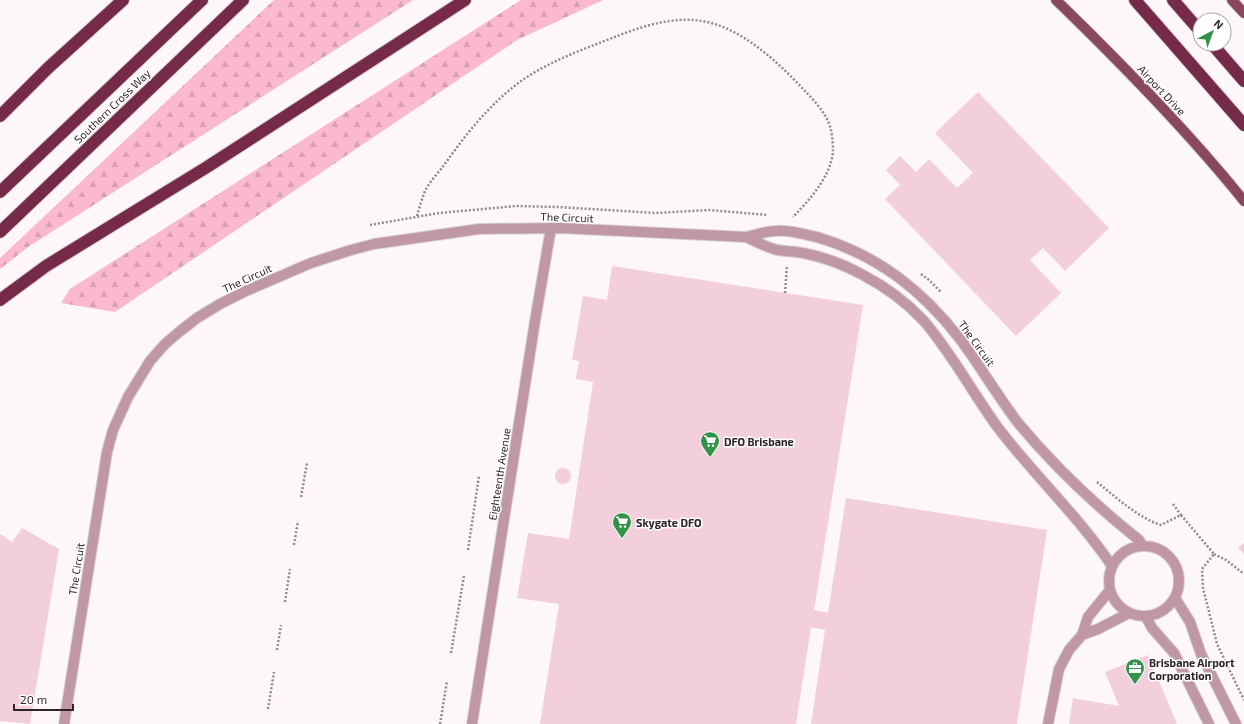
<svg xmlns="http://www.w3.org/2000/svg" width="1244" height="724" font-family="'Exo 2',sans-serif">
  <defs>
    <pattern id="forest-firs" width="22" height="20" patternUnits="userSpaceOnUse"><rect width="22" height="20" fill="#fab9ce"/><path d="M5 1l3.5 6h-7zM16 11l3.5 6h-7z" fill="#d79fb1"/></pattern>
  </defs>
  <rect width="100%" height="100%" fill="#fef7f9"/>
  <path fill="url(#forest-firs)" d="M274,0H413L28,247L0,269V258Z
    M521,0H603L517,40L115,312L61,303L70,289Z"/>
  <path fill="#f2cfda" d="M978,92L1109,228L1065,271L1043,248L1030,260L1061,293L1016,336L885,199L900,185L886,170L900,156L916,172L929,159L957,188L973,173L935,133Z
    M612,266L863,305L814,610L828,613L846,498L1047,530L1017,724H811L825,630L811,627L796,724H540L559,604L517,598L528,533L569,539L593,382L576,379L579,361L572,360L583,296L607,300Z
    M555 476a8 8 0 1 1 16 0a8 8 0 1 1-16 0Z
    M22,528L59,549L30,724L0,721V534L12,542Z
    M1244,543V554L1238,548Z
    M1148,655L1177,724H1069L1073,698L1119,706L1105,672Z"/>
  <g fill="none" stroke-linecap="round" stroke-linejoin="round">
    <defs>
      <path id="minor" d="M746,237C755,241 764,246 774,249C783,252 794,251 803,253C824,257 845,265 863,275C884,286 906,302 923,320C952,353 973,394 999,429C1035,476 1079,517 1112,566
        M1109 581a35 35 0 1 1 70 0a35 35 0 1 1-70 0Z
        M1175,598L1190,622L1201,654L1236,724
        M1146,617L1152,628L1174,653L1209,724
        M1082,635L1088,617L1110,590
        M64,724L107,452L113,430L128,397L150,361L165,344L179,332L197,318L220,304L246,291L311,263L351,250L374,244L479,229L559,228L746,237C756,235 766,231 776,231C788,229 808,235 820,238C879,256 923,291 960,339C981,367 998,397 1019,424C1055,467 1095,505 1139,540L1143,546
        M472,724L535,321L551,228
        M1048,724L1059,669L1069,650L1082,635L1098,629L1129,613"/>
      <path id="major" d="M1056,0C1122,64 1187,130 1244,201
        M1232,0L1244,13"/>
      <path id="highway" d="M1135,0L1244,125
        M1173,0L1200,31
        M1212,44L1244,81
        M0,116L48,68L123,0
        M0,192L202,0
        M0,232L243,0
        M0,300L46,266L207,167L465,0"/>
    </defs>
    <use href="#minor" stroke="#d9d1d3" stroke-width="12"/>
    <use href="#major" stroke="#d9d1d3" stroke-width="12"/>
    <use href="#highway" stroke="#d9d1d3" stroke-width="14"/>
    <path stroke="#92888b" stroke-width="2.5" stroke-dasharray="2 2" stroke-linecap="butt" d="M417,216C419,208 422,199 425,191C429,183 436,175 442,168C463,138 487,107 517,84C545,63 579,51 612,38C640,27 672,16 702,21C741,27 779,63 804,90C813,99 822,109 828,121C832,130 833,142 833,152C830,178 810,199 793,217
      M370,225L439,213L516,206L558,207L656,213L709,210L768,215
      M921,274L929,280L941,292
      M785,293L787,265
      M1097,482C1117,498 1137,517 1161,525L1181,515L1214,554L1202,569L1203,588L1217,644L1244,700
      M301,497L307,463
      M1173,504L1181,515
      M294,545L298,521
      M468,550L479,476
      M1214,554L1226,560L1244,574
      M285,602L290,569
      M277,650L281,625
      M451,653L464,576
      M268,709L274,672
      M440,724L447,681"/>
    <use href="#minor" stroke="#c098a5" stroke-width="10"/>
    <use href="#major" stroke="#8a4860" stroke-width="10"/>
    <use href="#highway" stroke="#742a48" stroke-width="12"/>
  </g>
  <defs>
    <symbol id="supermarket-pin" viewBox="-11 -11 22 30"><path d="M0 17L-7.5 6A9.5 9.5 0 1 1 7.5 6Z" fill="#309348" stroke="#fff"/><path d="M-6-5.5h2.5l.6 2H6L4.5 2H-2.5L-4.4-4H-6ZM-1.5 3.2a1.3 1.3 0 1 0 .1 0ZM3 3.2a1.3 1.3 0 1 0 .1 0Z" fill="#fff"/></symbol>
    <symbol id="office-pin" viewBox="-11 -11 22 30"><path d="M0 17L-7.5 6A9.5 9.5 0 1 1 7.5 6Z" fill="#309348" stroke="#fff"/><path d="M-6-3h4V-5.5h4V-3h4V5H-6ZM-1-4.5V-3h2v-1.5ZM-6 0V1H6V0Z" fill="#fff"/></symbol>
  </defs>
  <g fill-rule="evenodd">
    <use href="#supermarket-pin" x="699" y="430" width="22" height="30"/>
    <use href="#supermarket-pin" x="611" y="511" width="22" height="30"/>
    <use href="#office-pin" x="1124" y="657" width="22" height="30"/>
  </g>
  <g text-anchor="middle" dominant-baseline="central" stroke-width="3" stroke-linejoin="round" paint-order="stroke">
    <g font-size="11" fill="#302327" stroke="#fff">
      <text transform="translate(1162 90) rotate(47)">Airport Drive</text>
      <text transform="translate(112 106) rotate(-44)">Southern Cross Way</text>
      <text transform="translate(567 217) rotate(2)">The Circuit</text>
      <text transform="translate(247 278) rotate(-25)">The Circuit</text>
      <text transform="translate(977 343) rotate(54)">The Circuit</text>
      <text transform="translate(499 474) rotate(-81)">Eighteenth Avenue</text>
      <text transform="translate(76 569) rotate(-81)">The Circuit</text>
    </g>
    <g font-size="11" font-weight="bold" fill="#302327" stroke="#fff" text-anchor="start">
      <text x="724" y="441">DFO Brisbane</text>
      <text x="636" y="522">Skygate DFO</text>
      <text x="1149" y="662">Brisbane Airport<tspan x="1149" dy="13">Corporation</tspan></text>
    </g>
  </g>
  <g transform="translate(1212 32) rotate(41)"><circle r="19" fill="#ffffff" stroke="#aca7a9"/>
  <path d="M0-3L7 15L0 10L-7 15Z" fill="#309348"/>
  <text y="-6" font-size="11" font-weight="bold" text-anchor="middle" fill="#302327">N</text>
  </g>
  <path d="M14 704v6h59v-6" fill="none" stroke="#302327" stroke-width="2"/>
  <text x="20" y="704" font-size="12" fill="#302327" stroke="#ffffff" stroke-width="3" paint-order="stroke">20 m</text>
</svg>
